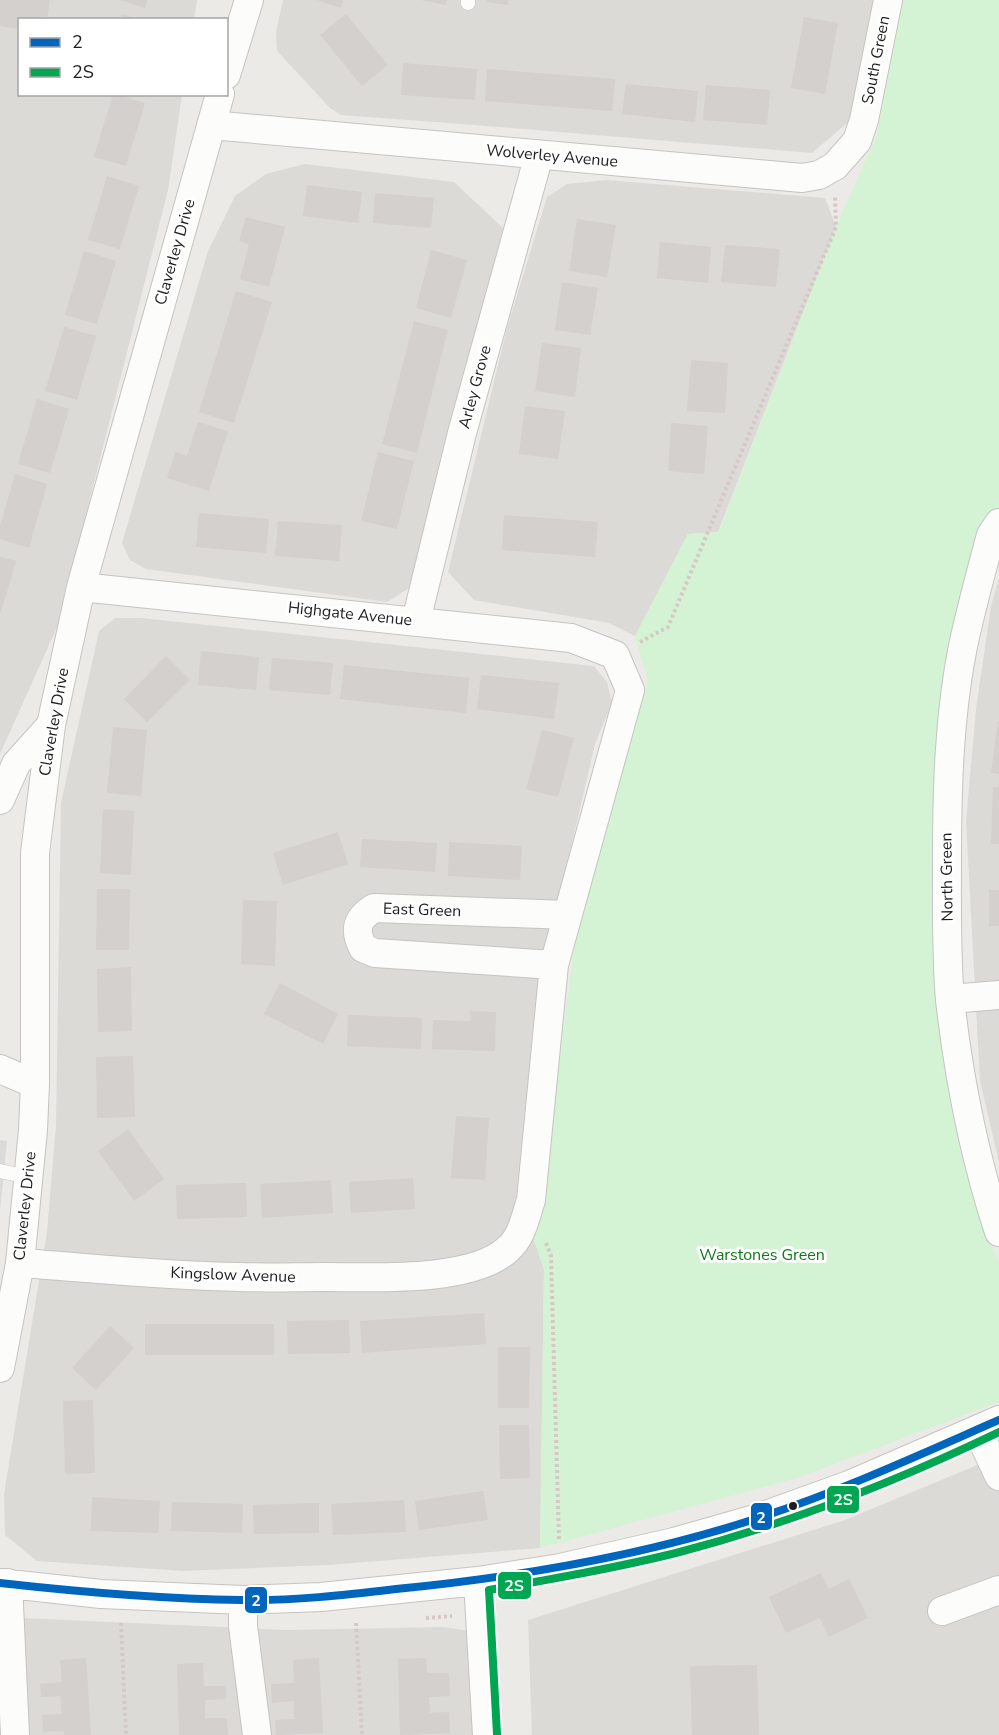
<svg xmlns="http://www.w3.org/2000/svg" width="999" height="1735" font-family="'Nunito Sans',sans-serif">
  <rect width="100%" height="100%" fill="#eceae6"/>
  <path fill="#dbdad7" d="M0,0H197L194,19L20,20V94L182,95L168,190L58,625L0,754Z
    M283,0H873L853,118L812,153L462,124L341,115L330,108L277,51L276,32Z
    M305,164L454,182L503,228L409,588L387,602L146,569L130,560L122,543L208,251L235,196L266,174Z
    M606,180L825,198L836,227L718,532L688,534L635,636L609,623L474,600L448,572L507,328L547,197L567,184Z
    M999,578V1162L980,1081L966,821L976,709L991,606Z
    M115,618H141L594,666L607,682L612,703L595,744L536,998L515,1211L531,1231L544,1270L540,1548L328,1565L183,1571L37,1561L5,1535L4,1494L47,1232L56,1125L61,803L99,631Z
    M999,1456V1735H532L528,1620L845,1520Z
    M0,1617L287,1630L444,1627L470,1631L475,1735H0Z"/>
  <path fill="#dadad8" d="M0,1140L7,1141L0,1211Z"/>
  <path fill="#d4f2d4" d="M903,0H999V508L993,512L944,730L975,1202L999,1263V1402L797,1478L540,1548L544,1270L531,1231L541,1205L574,948L614,791L648,681L635,636L688,534L719,532L836,227L877,134Z"/>
  <path fill="#d3d0cd" d="M0,0H50L47,20H20V29L0,26Z
    M120,0H147L145,8Z
    M317,0H343L341,8Z
    M421,0H447L446,5Z
    M487,0H508V5L486,2Z
    M122,14L137,19V20H121Z
    M346,14L388,65L362,86L320,35Z
    M804,17L838,23L825,94L791,88Z
    M403,63L477,69L475,100L401,95Z
    M487,69L615,79L612,111L485,101Z
    M626,84L698,91L695,122L622,114Z
    M706,85L770,90L767,125L703,120Z
    M113,94L145,103L126,166L94,157Z
    M107,176L139,186L120,249L88,240Z
    M307,185L362,192L358,223L303,216Z
    M375,193L434,198L431,228L373,223Z
    M246,217L285,227L269,287L240,279L249,244L239,241Z
    M577,219L616,225L607,277L569,271Z
    M660,242L711,247L708,283L657,278Z
    M725,245L780,249L776,287L721,282Z
    M431,250L467,260L451,318L416,308Z
    M84,251L116,261L97,324L65,315Z
    M562,282L598,288L590,335L555,330Z
    M236,291L272,302L234,423L199,412Z
    M414,321L448,330L417,453L382,444Z
    M64,327L96,336L77,400L45,391Z
    M542,343L581,348L575,397L535,391Z
    M691,360L728,363L725,413L687,411Z
    M37,399L69,409L50,473L18,464Z
    M525,406L565,411L558,459L519,454Z
    M198,422L228,431L209,491L167,478L175,452L187,456Z
    M671,423L708,426L704,474L668,471Z
    M378,452L414,461L397,529L361,521Z
    M15,474L47,484L29,548L0,539V527Z
    M199,513L269,519L266,553L196,547Z
    M504,515L598,522L595,557L502,550Z
    M278,521L342,525L339,561L275,556Z
    M0,557L16,561L1,612H0Z
    M201,651L259,657L256,690L198,685Z
    M166,656L190,680L147,722L124,699Z
    M272,658L333,663L330,695L269,690Z
    M344,665L469,678L466,713L340,699Z
    M481,675L559,683L554,719L477,709Z
    M998,721H999V774L991,773Z
    M113,727L147,730L141,796L107,793Z
    M542,730L574,738L558,797L526,789Z
    M993,787H999V844H991Z
    M103,809L134,811L131,875L100,873Z
    M338,832L348,864L283,885L273,853Z
    M362,839L437,843L435,872L360,867Z
    M449,842L522,846L520,880L448,876Z
    M97,889H130L129,950H96Z
    M989,890H999V926H989Z
    M243,900L277,901L275,966L241,964Z
    M131,967L132,1031L98,1032L97,969Z
    M280,983L338,1014L323,1044L264,1014Z
    M470,1011L496,1012L495,1051L432,1049L433,1020L470,1021Z
    M348,1015L422,1018L421,1049L347,1046Z
    M133,1056L135,1117L97,1118L96,1057Z
    M456,1116L489,1118L485,1180L451,1178Z
    M128,1129L164,1179L134,1201L98,1151Z
    M413,1178L415,1209L351,1213L349,1182Z
    M331,1180L333,1213L262,1218L260,1184Z
    M246,1183L247,1217L177,1219L176,1185Z
    M484,1313L486,1344L362,1353L360,1321Z
    M349,1320L350,1353L288,1354L287,1321Z
    M145,1324H274V1355H145Z
    M110,1326L134,1348L96,1390L72,1368Z
    M498,1347H530L529,1408H498Z
    M93,1400L95,1473L65,1474L63,1401Z
    M499,1425H529L530,1478L500,1479Z
    M483,1491L488,1520L419,1530L415,1501Z
    M92,1497L160,1501L158,1533L91,1531Z
    M404,1500L406,1532L333,1535L331,1504Z
    M172,1502L243,1504L242,1533L171,1531Z
    M319,1503V1533L254,1534L253,1505Z
    M821,1573L829,1589L849,1579L868,1618L829,1637L820,1618L786,1633L769,1597Z
    M86,1658L91,1735H64V1731L43,1732L42,1715L62,1714L60,1696L41,1697L40,1684L62,1682L60,1660Z
    M319,1658L323,1733L276,1735L275,1720L294,1719V1701L272,1703L271,1684L294,1683L293,1660Z
    M426,1658L427,1673H449L450,1696L429,1697L430,1713L449,1712L450,1733L400,1735L398,1659Z
    M203,1663L204,1686H226V1699L205,1700V1718H227L228,1735H179L177,1664Z
    M757,1665L759,1735H692L690,1666Z"/>
  <g fill="none" stroke-linecap="round" stroke-linejoin="round">
    <defs>
      <path id="lane" d="M468,3V0
        M0,1171L29,1177"/>
      <path id="street" d="M226,75L249,0
        M211,125L802,178L819,175L835,166L857,141L864,120L888,0
        M999,523L991,535C981,572 971,609 963,646C949,716 947,788 947,859C947,906 946,954 950,1000C959,1079 974,1156 999,1232
        M416,621L462,433L539,155
        M0,800L16,764L51,725
        M554,965L375,953L363,948C354,930 356,919 374,908L567,915
        M950,999L999,995
        M0,1069L35,1084
        M20,1263C92,1268 166,1276 239,1277C268,1278 297,1277 326,1277C372,1277 472,1283 508,1249C522,1237 525,1218 531,1200L554,965L630,690L615,655L571,638L81,587
        M0,1368L20,1263L33,1130L35,1084V853L51,725L81,587L220,94
        M978,1431L999,1476
        M478,1581L487,1735
        M0,1583L101,1594L243,1600L321,1597L478,1581L560,1568L674,1542L755,1519L849,1485L999,1420
        M8,1583L15,1735
        M243,1600V1626L257,1735
        M942,1611L999,1590"/>
    </defs>
    <use href="#lane" stroke="#c5c4c2" stroke-width="15"/>
    <use href="#street" stroke="#c5c4c2" stroke-width="30"/>
    <path stroke="#d6c8c5" stroke-width="4" stroke-dasharray="3 3" stroke-linecap="butt" d="M640,642L668,627L836,227L835,197
      M546,1243L551,1256L559,1541
      M426,1618L452,1616
      M121,1623L126,1735
      M356,1623L362,1735"/>
    <use href="#lane" stroke="#fcfcfb" stroke-width="14"/>
    <use href="#street" stroke="#fcfcfb" stroke-width="28"/>
    <defs>
      <path id="bus-1" d="M0,1583C80,1592 161,1599 242,1600C293,1601 345,1595 396,1589C518,1577 639,1557 755,1519C839,1492 919,1455 999,1420"/>
      <path id="bus-2" d="M497,1734L489,1590C552,1579 615,1568 676,1553C788,1524 895,1482 999,1432"/>
    </defs>
    <use href="#bus-1" stroke="#fff" stroke-width="12"/>
    <use href="#bus-2" stroke="#fff" stroke-width="12"/>
    <use href="#bus-1" stroke="#0065bd" stroke-width="8"/>
    <use href="#bus-2" stroke="#00a651" stroke-width="8"/>
  </g>
  <circle fill="#1e1e1e" stroke="#fff" stroke-width="2" cx="793" cy="1506" r="5"/>
  <g text-anchor="middle" dominant-baseline="central" stroke-width="6" stroke-linejoin="round" paint-order="stroke">
    <g font-size="16" fill="#1e1e1e" stroke="#fff">
      <text transform="translate(876 60) rotate(-79)">South Green</text>
      <text transform="translate(552 156) rotate(5)">Wolverley Avenue</text>
      <text transform="translate(175 252) rotate(-74)">Claverley Drive</text>
      <text transform="translate(475 387) rotate(-75)">Arley Grove</text>
      <text transform="translate(350 614) rotate(6)">Highgate Avenue</text>
      <text transform="translate(54 722) rotate(-80)">Claverley Drive</text>
      <text transform="translate(947 877) rotate(-91)">North Green</text>
      <text transform="translate(422 910) rotate(2)">East Green</text>
      <text transform="translate(25 1206) rotate(-84)">Claverley Drive</text>
      <text transform="translate(233 1275) rotate(2)">Kingslow Avenue</text>
    </g>
    <g font-size="16" fill="#0c7b16" stroke="#fff">
      <text x="762" y="1255">Warstones Green</text>
    </g>
  </g>
  <g stroke="#fff" stroke-width="2">
    <rect x="826" y="1485" width="34" height="29" rx="6" fill="#00a651"/>
    <rect x="750" y="1502" width="23" height="29" rx="6" fill="#0065bd"/>
    <rect x="497" y="1571" width="35" height="29" rx="6" fill="#00a651"/>
    <rect x="244" y="1586" width="24" height="28" rx="6" fill="#0065bd"/>
  </g>
  <g font-size="16" text-anchor="middle" font-weight="bold" fill="#fff">
    <text x="843" y="1505">2S</text>
    <text x="761" y="1523">2</text>
    <text x="514" y="1591">2S</text>
    <text x="256" y="1606">2</text>
  </g>
  <rect x="18" y="18" width="210" height="78" fill="#ffffff" stroke="#a5a5a5" stroke-width="1.5"/>
  <rect x="30" y="38" width="30" height="9" fill="#0065bd" stroke="#a5a5a5" stroke-width="1.5"/>
  <text x="72" y="48" font-size="18" fill="#1e1e1e">2</text>
  <rect x="30" y="68" width="30" height="9" fill="#00a651" stroke="#a5a5a5" stroke-width="1.5"/>
  <text x="72" y="78" font-size="18" fill="#1e1e1e">2S</text>
</svg>
